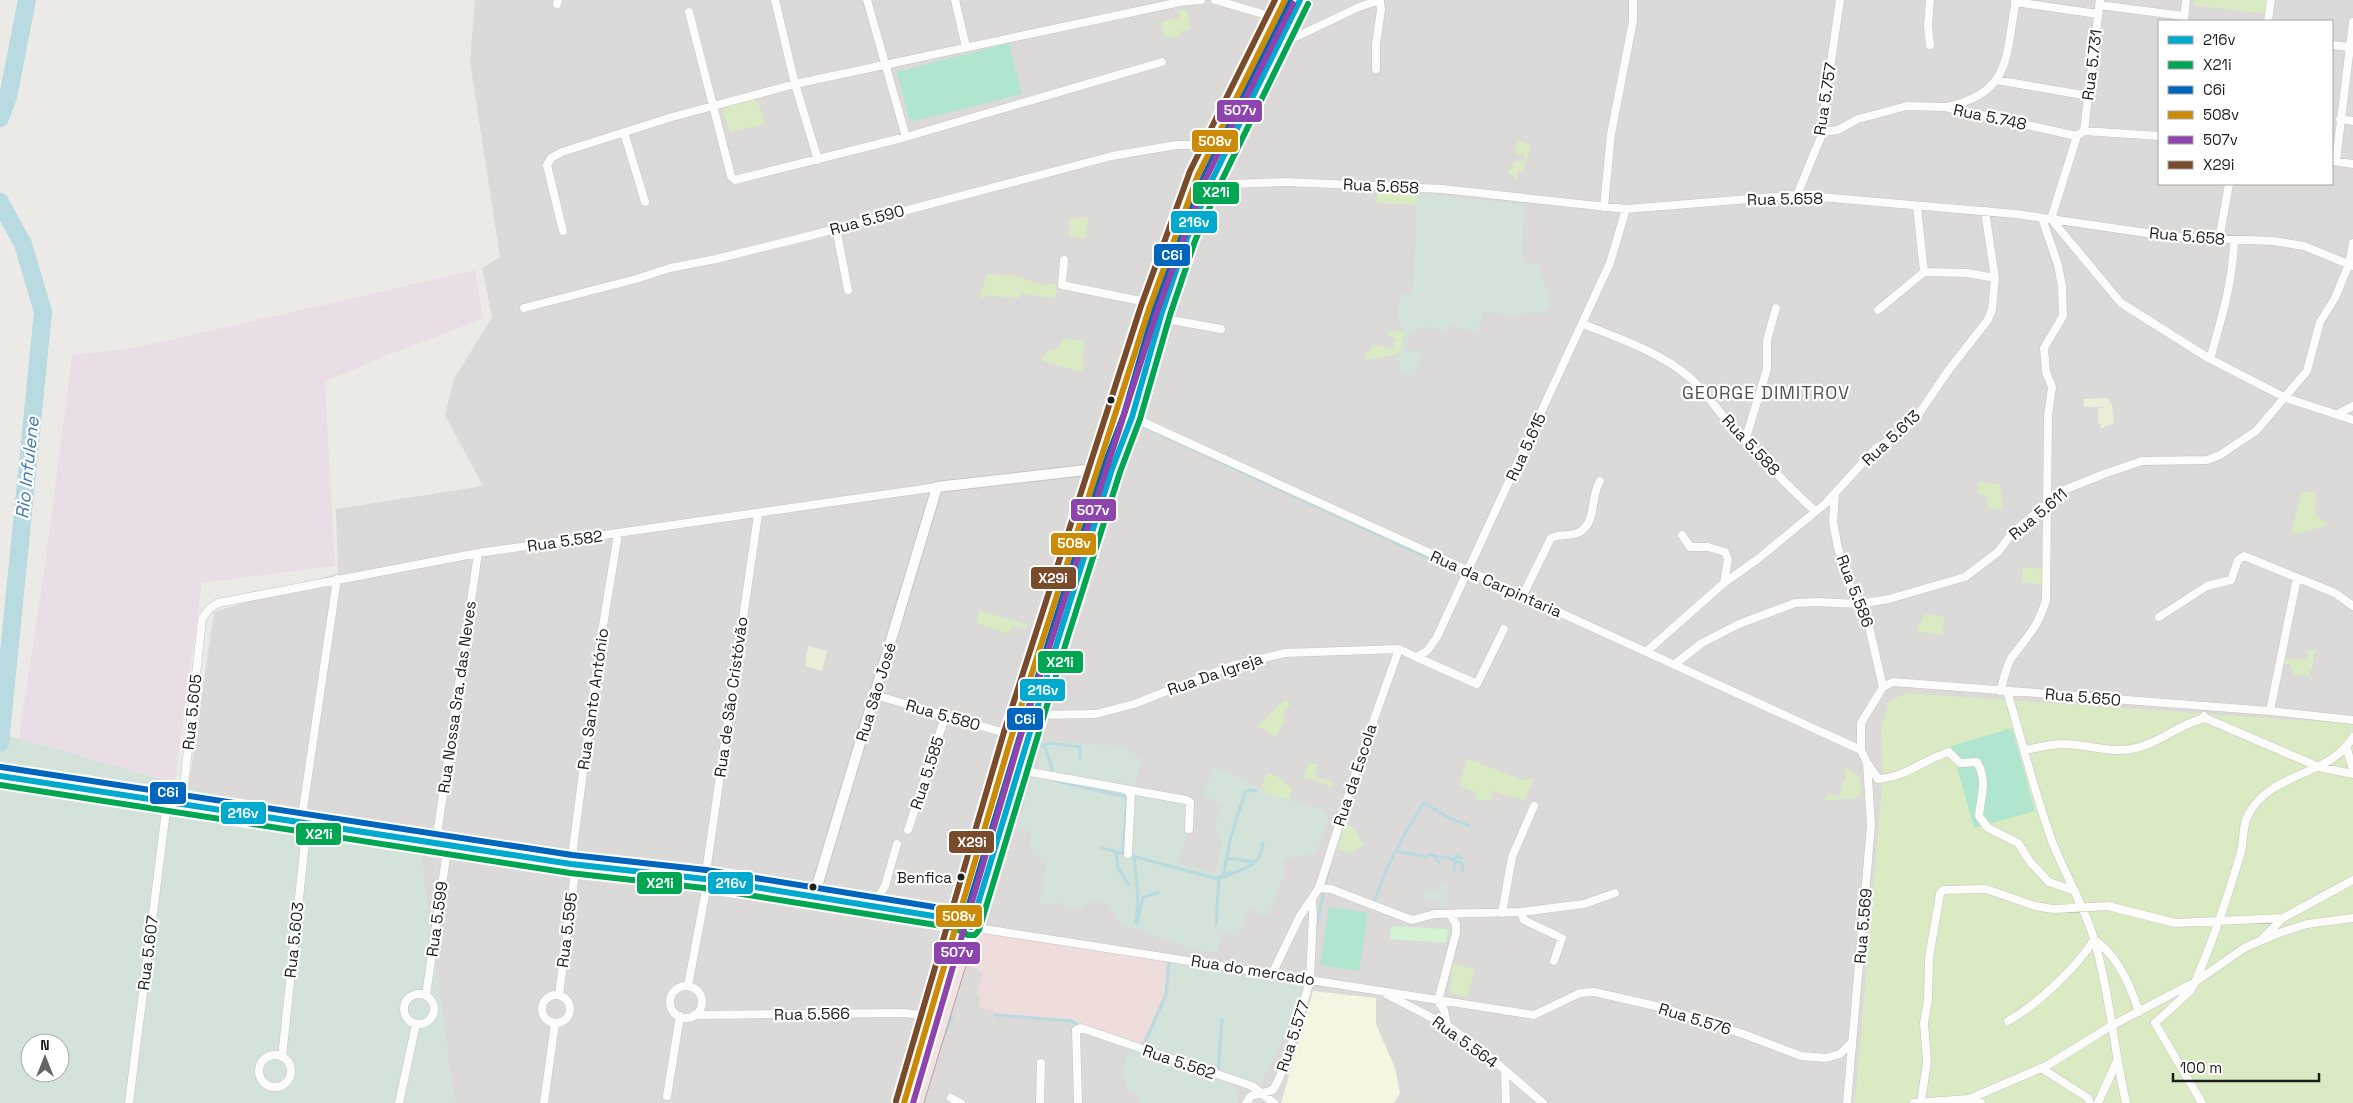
<svg xmlns="http://www.w3.org/2000/svg" width="2353" height="1103" font-family="'Space Grotesk',sans-serif">
  <rect width="100%" height="100%" fill="#eceae7"/>
  <path fill="#dbdad8" fill-rule="evenodd" d="M475,0H1273L1179,201L1125,353L957,894L946,906L938,908L187,798L214,612L338,573L336,509L483,486L445,415L454,379L492,317L482,268L500,257L470,62Z
    M1305,0H2353V1103H921L1075,599L1192,239L1264,79ZM2159,21H2332V184H2159Z
    M77,801L421,854L930,920L941,929L942,942L892,1103H111Z"/>
  <path fill="#efdddb" d="M981,931L1169,958L1165,994L1141,1044L1081,1027L1074,1020L996,1014V1011L979,1008L980,997L977,994L983,973L972,968V953Z"/>
  <path fill="#eadee6" d="M475,270L483,319L385,356L325,382L335,566L202,583L173,792L14,769L45,566L72,355L135,348Z"/>
  <path fill="#f6f5e2" d="M1313,991L1376,998V1024L1395,1068L1400,1093L1394,1103H1281Z"/>
  <path fill="#dadad8" d="M1505,948L1546,962L1537,1009L1490,1002Z"/>
  <path fill="#ededd9" d="M2107,398L2112,406L2114,423L2100,429L2101,424H2098V408L2109,407H2084L2083,399Z
    M808,646L827,651L822,671L805,666Z"/>
  <path fill="#daebc4" d="M2194,0H2267L2265,14L2193,5Z
    M1186,9L1191,29L1180,31L1181,35L1165,38L1161,22L1176,18L1177,20L1180,19L1179,11Z
    M754,99L758,103L765,124L730,132L722,108L725,106Z
    M1517,141L1531,145L1523,171L1517,170V179L1508,173L1515,161H1524V154H1516Z
    M1377,190L1417,193V205L1377,203Z
    M1088,217L1086,239L1069,236L1070,219Z
    M987,274L1012,275L1047,286L1049,283L1057,285L1056,296L1050,298L1022,293L1018,298L986,295L984,298L980,297Z
    M1394,331L1405,332L1399,354L1365,360V354L1370,351L1373,344L1393,349L1396,338L1386,335Z
    M1065,338L1082,341L1085,345L1082,355L1084,368L1080,372L1041,360L1047,352L1057,349Z
    M1978,482L2000,484L2003,510L1987,508V496L1977,493Z
    M2316,492L2315,514L2328,525L2298,534L2291,532L2302,493Z
    M2023,567L2043,569L2042,585L2022,582Z
    M979,610L1027,625L1026,629L1012,625L1009,634L976,623Z
    M1925,614L1944,616L1943,635L1917,631Z
    M2308,650H2317L2314,654L2312,670H2309L2310,677L2306,676V674L2294,675L2290,664H2283L2284,659H2307Z
    M1906,693L2353,724V1103H1855L1883,773L1881,729L1889,702Z
    M1285,700L1291,704L1283,712L1285,720L1276,737L1258,726Z
    M1468,759L1523,780L1534,779L1524,800L1493,791L1490,802L1479,799L1476,801L1477,793L1459,785Z
    M1308,764H1318L1315,776L1334,783L1332,787L1303,777Z
    M1845,766L1859,777L1862,792L1856,798L1823,801L1829,793L1840,796L1843,783L1846,779Z
    M1267,773L1275,775L1292,788L1289,800L1267,794L1262,786Z
    M1346,822L1355,830L1364,845L1350,852L1337,849Z
    M1453,964L1475,969L1467,997L1450,992Z"/>
  <path fill="#d4e3da" fill-rule="evenodd" d="M1417,194L1523,204L1522,262L1538,264L1551,304L1543,312L1511,315L1483,311L1477,333L1448,324L1446,332L1425,326L1410,331L1405,349L1409,353L1422,349C1421,359 1417,366 1413,375L1400,374L1398,356L1404,330L1399,329L1398,304L1402,294H1413Z
    M0,733L421,854L455,1103H0ZM30,1043H60V1073H30Z
    M1053,740L1123,747L1141,758L1134,791L1187,803L1186,837L1177,864L1216,873L1223,837L1214,827L1224,805L1203,795L1215,768L1245,779L1265,793L1321,809L1329,817L1316,852L1283,860L1284,875L1267,917L1248,908L1239,935L1220,933L1218,952C1184,952 1154,932 1121,925L1111,909L1102,900L1087,902L1082,909L1065,908L1063,903L1038,905L1045,881L1046,864L1030,849L1031,832L1018,829L1031,782L1037,777L1044,741Z
    M1424,870L1425,891H1437V885H1447V907L1441,908L1438,900L1423,899Z
    M1171,959L1222,970L1305,983L1287,1032L1261,1082L1253,1083L1145,1046L1169,992Z
    M996,1013L1079,1021L1075,1025L1055,1020L996,1016L994,1025L992,1024Z
    M1128,1048L1232,1083L1238,1095L1237,1103H1138L1140,1097L1128,1091L1123,1075Z"/>
  <path fill="#d3f3d3" d="M1391,926L1448,929L1446,943L1390,939Z"/>
  <path fill="#b0e6ce" d="M1009,43L1022,94L910,122L897,72Z
    M2012,728L2035,811L1974,828L1951,746Z
    M1329,907L1368,913L1359,971L1320,965Z"/>
  <g fill="none" stroke-linecap="round" stroke-linejoin="round">
    <path stroke="#b8dae1" stroke-width="3" d="M1134,422L1489,586
      M1035,742L1045,747L1056,781L1127,797L1123,853
      M1044,745L1051,743L1080,747V758
      M1102,848L1218,879
      M1396,851L1426,857L1432,854L1439,863
      M1116,852L1118,868L1129,885
      M1134,855L1138,898L1136,923
      M1434,856L1451,858L1455,862L1454,870
      M1227,858L1254,862
      M1455,860L1456,856L1462,858
      M1454,861L1462,863L1463,871
      M1223,877L1230,840L1245,792L1248,790L1256,791
      M1222,878C1242,867 1260,870 1263,843
      M1373,905C1385,869 1403,834 1424,803L1450,818L1469,826
      M983,914C1005,842 1026,769 1048,696C1062,650 1082,606 1090,559
      M1137,924L1143,897L1158,893
      M1216,925L1219,877L1230,872
      M1316,926L1329,868
      M1290,973L1309,976
      M996,1015L1071,1021L1081,1027
      M941,1044L952,1017
      M1143,1047L1166,994L1169,958
      M1218,1074L1222,1019"/>
    <path stroke="#b8dae1" stroke-width="18" d="M0,118L8,97L27,0
      M0,202L23,244L43,312L0,743"/>
    <defs>
      <path id="minor" d="M775,0L795,84L818,160
        M867,0L906,137
        M955,0L966,47
        M1215,0L1277,18
        M2015,2L2098,14
        M557,4L558,0
        M2099,5L2184,16
        M689,12L731,176L735,180L906,137L1162,62
        M2184,20L2186,0
        M2268,21L2271,0
        M1279,45L1359,7L1380,0
        M1930,45L1928,26L1930,0
        M2332,45L2349,47
        M1376,69V44L1381,10L1380,0
        M1996,80L2089,96
        M1947,107C2013,92 2005,56 2016,0
        M2340,119L2353,121
        M2084,131L2100,0
        M624,132L645,202
        M1823,132L1838,130L1858,119L1907,106L1945,107L2077,136L2084,131L2159,136
        M2077,136L2051,219L2121,303L2210,359L2286,398L2353,420
        M2333,161L2353,164
        M2336,161L2353,22
        M1212,180L1229,184L1288,182L1442,189L1626,209L1797,195L2016,214L2174,237L2273,241L2304,246L2353,266
        M1797,195L1823,132L1826,96L1840,0
        M1604,207L1611,134L1633,21V0
        M1917,207L1924,272
        M836,228L848,290
        M563,231L547,165L551,158L562,152L672,117L795,84L1180,2L1201,0
        M2219,240L2229,184
        M1064,260L1062,285L1151,303
        M524,308L636,279L670,268L716,259L801,238L1112,156L1176,145H1212
        M1878,310L1924,272L1967,273L1995,278
        M1160,318L1221,329
        M1583,324C1618,338 1660,352 1689,377C1705,390 1715,408 1729,423C1756,453 1784,483 1814,510
        M2210,359C2221,320 2233,282 2234,240
        M2338,414L2353,406
        M1132,417L1861,750
        M1745,441L1767,369V340L1776,308
        M1835,494L1833,522L1838,548L1854,596L1867,618L1883,687
        M1682,535L1690,547H1708L1725,552L1728,559L1724,583
        M1522,597L1551,538C1561,533 1571,538 1581,531C1597,520 1590,496 1600,481
        M2159,617L2207,586L2231,580L2238,560L2244,556L2335,593L2353,606
        M1647,651L1724,583L1759,558L1826,503L1876,448L1896,437L1916,418L1948,371L1987,321L1992,310L1995,278L1985,211
        M1416,657L1477,684L1504,629
        M1675,664L1702,643L1739,624L1795,603L1817,602L1859,604L1889,599L1965,577L1998,552L2013,532L2064,490L2104,474L2142,461L2207,460L2220,455L2256,431L2307,371L2320,322L2335,298L2349,264L2353,243
        M2000,691C2004,680 2006,666 2012,657C2028,636 2038,627 2046,600L2048,416L2052,387L2046,372L2044,348L2063,316L2062,286L2058,265L2042,218
        M2007,691C2022,741 2034,791 2052,841C2065,875 2085,907 2095,942C2110,995 2114,1050 2126,1103
        M875,695L1012,735
        M2270,711L2297,578
        M1035,715L1096,714L1134,704L1231,666L1285,653L1399,649L1416,657L1427,651L1437,637L1610,263L1626,209
        M2204,716L2205,718L2319,767L2353,774
        M2347,749L2353,770
        M2025,750C2037,748 2050,744 2063,744C2086,744 2108,753 2131,749C2158,745 2178,724 2205,718
        M1868,764L1878,779C1907,777 1922,760 1949,752L1960,763L1977,762C1988,782 1981,794 1979,816L1988,828L2018,843L2031,863L2049,882L2075,891
        M1019,770L1186,800L1190,802L1189,829
        M1127,790L1131,795L1128,854
        M182,805L202,619L209,609L218,603L478,553L937,487
        M301,823L337,579
        M908,830L945,717
        M436,842L478,553
        M571,864L599,650L618,534
        M705,879L758,515
        M1319,888L1331,889L1412,920L1435,914L1521,912L1584,904L1615,893
        M873,906L885,886L897,844
        M1521,912L1524,920L1562,938L1554,961
        M1502,913L1512,857L1534,806
        M971,927L1534,1015L1580,993L1594,992L1660,1007L1746,1035L1801,1056L1826,1058L1840,1054L1851,1043
        M2263,938L2283,918L2353,880
        M2094,940C2118,954 2131,987 2139,1012
        M1272,974L1300,916L1319,888L1360,759L1399,649
        M688,986L708,879
        M670 1002a16 16 0 1 1 32 0a16 16 0 1 1-32 0Z
        M404 1009a15 15 0 1 1 30 0a15 15 0 1 1-30 0Z
        M1386,994L1448,1026L1485,1053L1543,1103
        M542 1009a14 14 0 1 1 28 0a14 14 0 1 1-28 0Z
        M426,995L448,844
        M559,995L576,865
        M694,1015L904,1013L930,1016
        M2008,1021C2038,1004 2075,969 2094,940
        M1447,1025L1444,1010L1438,1001L1456,933V924L1450,914
        M259 1071a16 16 0 1 1 32 0a16 16 0 1 1-32 0Z
        M282,1057L307,823
        M2041,1068L2088,1098L2090,1103
        M1505,1072L1506,1103
        M667,1096L680,1016
        M951,1098L961,1103
        M1969,1099L2048,1065L2111,1026L2195,982L2246,947L2279,933L2307,924L2353,918
        M1921,1102L1927,1062L1924,1023L1928,1000L1929,958L1940,894L1943,890L1986,889L2035,906L2053,909L2108,906L2175,923L2283,918
        M129,1103L167,803
        M399,1103L416,1024
        M544,1103L555,1023
        M1040,1103L1041,1063
        M1078,1103L1076,1030L1081,1028L1252,1086L1274,1103
        M1246,1103L1251,1096L1273,1090L1279,1079L1290,1050L1310,980L1313,915L1312,901
        M1847,1103L1871,825L1867,763L1861,750V723L1883,687L1893,682L2270,711L2353,720
        M1914,1103L1969,1099L1981,1103
        M2098,1103L2117,1061
        M2202,1103L2155,1023L2190,991L2195,982C2213,941 2228,896 2241,852C2244,840 2242,826 2248,815C2271,771 2330,777 2353,737"/>
      <path id="tertiary" d="M0,776L167,803L436,842L571,864L705,879L963,923
        M814,896L937,487L1103,468"/>
      <path id="trunk" d="M904,1103L1012,735L1149,309L1198,175L1225,118L1285,0
        M916,1103L1057,643L1112,469L1132,417L1162,312L1187,238L1212,180L1300,0"/>
    </defs>
    <use href="#minor" stroke="#c5c4c3" stroke-width="9"/>
    <use href="#tertiary" stroke="#c5c4c3" stroke-width="12"/>
    <use href="#trunk" stroke="#c39ca9" stroke-width="16"/>
    <use href="#minor" stroke="#fcfcfb" stroke-width="8"/>
    <use href="#tertiary" stroke="#fcfcfb" stroke-width="10"/>
    <use href="#trunk" stroke="#eee4e2" stroke-width="14"/>
    <defs>
      <path id="bus-1" d="M0,776L571,864L705,879L958,920L971,927L1057,643L1112,469L1132,417L1162,312L1187,238L1212,180L1300,0"/>
      <path id="bus-2" d="M0,785L570,873L704,888L955,928L968,935H975L979,930L1065,646L1120,472L1140,419L1170,315L1195,241L1220,184L1308,4"/>
      <path id="bus-3" d="M1,767L572,855L706,870L959,911L966,914L1049,640L1104,466L1124,414L1154,310L1179,235L1204,176L1290,0"/>
      <path id="bus-4" d="M904,1103L1012,735L1149,309L1198,175L1285,0"/>
      <path id="bus-5" d="M913,1103L1020,738L1157,312L1206,178L1293,4"/>
      <path id="bus-6" d="M896,1101L1004,732L1141,306L1190,171L1275,0"/>
    </defs>
    <use href="#bus-1" stroke="#fff" stroke-width="10"/>
    <use href="#bus-2" stroke="#fff" stroke-width="10"/>
    <use href="#bus-3" stroke="#fff" stroke-width="10"/>
    <use href="#bus-4" stroke="#fff" stroke-width="10"/>
    <use href="#bus-5" stroke="#fff" stroke-width="10"/>
    <use href="#bus-6" stroke="#fff" stroke-width="10"/>
    <use href="#bus-1" stroke="#00a9ce" stroke-width="6"/>
    <use href="#bus-2" stroke="#00a651" stroke-width="6"/>
    <use href="#bus-3" stroke="#0065bd" stroke-width="6"/>
    <use href="#bus-4" stroke="#cc8b06" stroke-width="6"/>
    <use href="#bus-5" stroke="#8e44ad" stroke-width="6"/>
    <use href="#bus-6" stroke="#7a4b2a" stroke-width="6"/>
  </g>
  <g fill="#1e1e1e" stroke="#fff" stroke-width="2">
    <circle cx="1111" cy="400" r="4.5"/>
    <circle cx="961" cy="877" r="4.5"/>
    <circle cx="813" cy="887" r="4.5"/>
  </g>
  <g text-anchor="middle" dominant-baseline="central" stroke-width="4.5" stroke-linejoin="round" paint-order="stroke">
    <g font-size="15" fill="#1e1e1e" stroke="#fff" text-anchor="end">
      <text x="952" y="877">Benfica</text>
    </g>
    <g font-size="16" fill="#1e1e1e" stroke="#fff">
      <text transform="translate(2092 65) rotate(-83)">Rua 5.731</text>
      <text transform="translate(1825 99) rotate(-81)">Rua 5.757</text>
      <text transform="translate(1990 117) rotate(12)">Rua 5.748</text>
      <text transform="translate(1381 186) rotate(3)">Rua 5.658</text>
      <text transform="translate(1785 199) rotate(-1)">Rua 5.658</text>
      <text transform="translate(867 220) rotate(-15)">Rua 5.590</text>
      <text transform="translate(2187 236) rotate(5)">Rua 5.658</text>
      <text transform="translate(1891 438) rotate(-43)">Rua 5.613</text>
      <text transform="translate(1751 445) rotate(47)">Rua 5.588</text>
      <text transform="translate(1526 447) rotate(-65)">Rua 5.615</text>
      <text transform="translate(2038 514) rotate(-40)">Rua 5.611</text>
      <text transform="translate(565 541) rotate(-8)">Rua 5.582</text>
      <text transform="translate(1496 584) rotate(24)">Rua da Carpintaria</text>
      <text transform="translate(1855 591) rotate(69)">Rua 5.586</text>
      <text transform="translate(1215 674) rotate(-19)">Rua Da Igreja</text>
      <text transform="translate(876 692) rotate(-73)">Rua São José</text>
      <text transform="translate(457 697) rotate(-82)">Rua Nossa Sra. das Neves</text>
      <text transform="translate(731 697) rotate(-82)">Rua de São Cristóvão</text>
      <text transform="translate(2083 697) rotate(5)">Rua 5.650</text>
      <text transform="translate(593 699) rotate(-82)">Rua Santo António</text>
      <text transform="translate(192 712) rotate(-84)">Rua 5.605</text>
      <text transform="translate(943 715) rotate(16)">Rua 5.580</text>
      <text transform="translate(927 773) rotate(-72)">Rua 5.585</text>
      <text transform="translate(1355 775) rotate(-72)">Rua da Escola</text>
      <text transform="translate(437 919) rotate(-82)">Rua 5.599</text>
      <text transform="translate(1863 926) rotate(-85)">Rua 5.569</text>
      <text transform="translate(567 930) rotate(-83)">Rua 5.595</text>
      <text transform="translate(294 940) rotate(-84)">Rua 5.603</text>
      <text transform="translate(148 953) rotate(-83)">Rua 5.607</text>
      <text transform="translate(1253 970) rotate(9)">Rua do mercado</text>
      <text transform="translate(812 1014) rotate(-1)">Rua 5.566</text>
      <text transform="translate(1695 1019) rotate(17)">Rua 5.576</text>
      <text transform="translate(1293 1036) rotate(-72)">Rua 5.577</text>
      <text transform="translate(1465 1042) rotate(36)">Rua 5.564</text>
      <text transform="translate(1179 1062) rotate(19)">Rua 5.562</text>
    </g>
    <g font-size="18" letter-spacing="1" fill="#515151" stroke="#fff">
      <text x="1766" y="392">GEORGE DIMITROV</text>
    </g>
    <g font-size="18" font-style="italic" fill="#447aaa" stroke="#fff">
      <text transform="translate(27 468) rotate(-84)">Rio Infulene</text>
    </g>
  </g>
  <g stroke="#fff" stroke-width="2">
    <rect x="1216" y="99" width="47" height="24" rx="5" fill="#8e44ad"/>
    <rect x="1191" y="129" width="48" height="24" rx="5" fill="#cc8b06"/>
    <rect x="1192" y="181" width="48" height="24" rx="5" fill="#00a651"/>
    <rect x="1170" y="210" width="48" height="24" rx="5" fill="#00a9ce"/>
    <rect x="1153" y="243" width="38" height="24" rx="5" fill="#0065bd"/>
    <rect x="1070" y="498" width="47" height="24" rx="5" fill="#8e44ad"/>
    <rect x="1050" y="532" width="47" height="24" rx="5" fill="#cc8b06"/>
    <rect x="1030" y="566" width="47" height="24" rx="5" fill="#7a4b2a"/>
    <rect x="1037" y="650" width="47" height="24" rx="5" fill="#00a651"/>
    <rect x="1019" y="678" width="47" height="24" rx="5" fill="#00a9ce"/>
    <rect x="1006" y="707" width="38" height="24" rx="5" fill="#0065bd"/>
    <rect x="149" y="781" width="38" height="24" rx="5" fill="#0065bd"/>
    <rect x="220" y="801" width="47" height="24" rx="5" fill="#00a9ce"/>
    <rect x="295" y="822" width="47" height="24" rx="5" fill="#00a651"/>
    <rect x="948" y="830" width="47" height="24" rx="5" fill="#7a4b2a"/>
    <rect x="636" y="871" width="47" height="24" rx="5" fill="#00a651"/>
    <rect x="707" y="871" width="47" height="24" rx="5" fill="#00a9ce"/>
    <rect x="935" y="904" width="48" height="24" rx="5" fill="#cc8b06"/>
    <rect x="933" y="941" width="48" height="24" rx="5" fill="#8e44ad"/>
  </g>
  <g font-size="14" text-anchor="middle" font-weight="bold" fill="#fff">
    <text x="1240" y="115">507v</text>
    <text x="1215" y="146">508v</text>
    <text x="1216" y="197">X21i</text>
    <text x="1194" y="227">216v</text>
    <text x="1172" y="260">C6i</text>
    <text x="1093" y="515">507v</text>
    <text x="1074" y="548">508v</text>
    <text x="1053" y="583">X29i</text>
    <text x="1060" y="667">X21i</text>
    <text x="1043" y="695">216v</text>
    <text x="1025" y="724">C6i</text>
    <text x="168" y="797">C6i</text>
    <text x="243" y="818">216v</text>
    <text x="319" y="839">X21i</text>
    <text x="972" y="847">X29i</text>
    <text x="660" y="888">X21i</text>
    <text x="731" y="888">216v</text>
    <text x="959" y="921">508v</text>
    <text x="957" y="957">507v</text>
  </g>
  <rect x="2158" y="20" width="175" height="165" fill="#ffffff" stroke="#a5a5a5"/>
  <rect x="2168" y="36" width="25" height="8" fill="#00a9ce" stroke="#a5a5a5"/>
  <text x="2203" y="45" font-size="15" fill="#1e1e1e">216v</text>
  <rect x="2168" y="61" width="25" height="8" fill="#00a651" stroke="#a5a5a5"/>
  <text x="2203" y="70" font-size="15" fill="#1e1e1e">X21i</text>
  <rect x="2168" y="86" width="25" height="8" fill="#0065bd" stroke="#a5a5a5"/>
  <text x="2203" y="95" font-size="15" fill="#1e1e1e">C6i</text>
  <rect x="2168" y="111" width="25" height="8" fill="#cc8b06" stroke="#a5a5a5"/>
  <text x="2203" y="120" font-size="15" fill="#1e1e1e">508v</text>
  <rect x="2168" y="136" width="25" height="8" fill="#8e44ad" stroke="#a5a5a5"/>
  <text x="2203" y="145" font-size="15" fill="#1e1e1e">507v</text>
  <rect x="2168" y="161" width="25" height="8" fill="#7a4b2a" stroke="#a5a5a5"/>
  <text x="2203" y="170" font-size="15" fill="#1e1e1e">X29i</text>
  <g transform="translate(45 1058)"><circle r="24" fill="#ffffff" stroke="#a5a5a5"/>
  <path d="M0-4L9 19L0 12L-9 19Z" fill="#666564"/>
  <text y="-8" font-size="14" font-weight="bold" text-anchor="middle" fill="#1e1e1e">N</text>
  </g>
  <path d="M2173 1073v8h146v-8" fill="none" stroke="#1e1e1e" stroke-width="2.5"/>
  <text x="2180" y="1073" font-size="15" fill="#1e1e1e" stroke="#ffffff" stroke-width="4" paint-order="stroke">100 m</text>
</svg>
